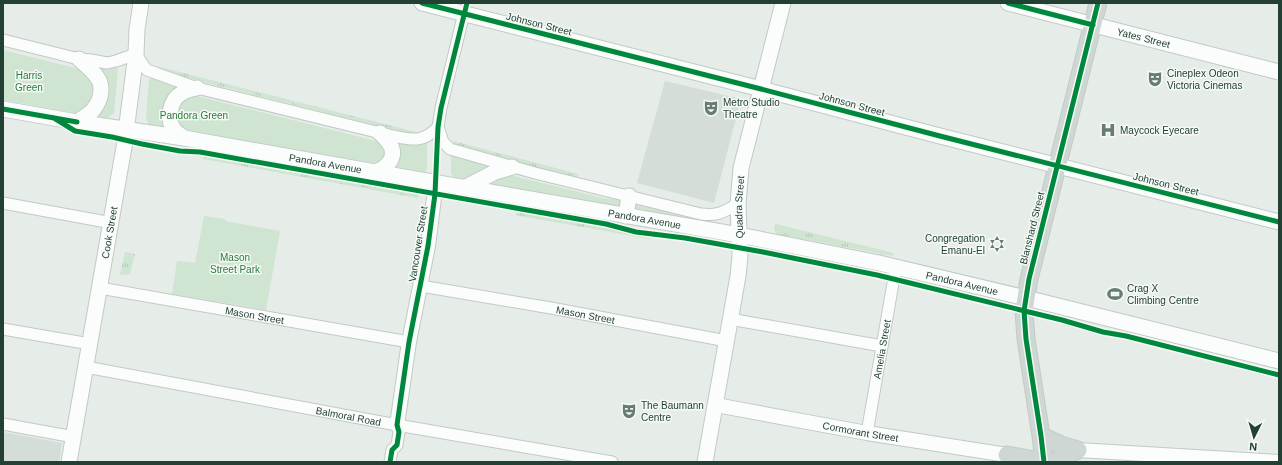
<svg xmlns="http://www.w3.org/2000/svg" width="1282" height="465" font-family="Arial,sans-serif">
  <defs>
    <pattern id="grass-tufts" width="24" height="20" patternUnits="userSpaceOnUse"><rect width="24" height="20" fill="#cfe5d1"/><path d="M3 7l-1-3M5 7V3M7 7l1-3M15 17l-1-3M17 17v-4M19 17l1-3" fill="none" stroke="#b1c6b4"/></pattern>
  </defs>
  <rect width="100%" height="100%" fill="#e6ece8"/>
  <path fill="#d4ddd7" d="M665,81L741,99L714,203L637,183Z
    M3,432L62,443L59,462H3Z"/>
  <path fill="url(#grass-tufts)" d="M156,66L420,133L411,134L155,70Z
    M454,141L578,174L577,178L452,145Z
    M203,155L418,193L419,194L418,198L203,159Z
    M518,211L614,228L650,237V239L515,215Z
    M776,224L894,253L893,256L776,234L774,229Z
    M125,252L135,254L130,274L120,275Z"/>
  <path fill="#cfe5d1" d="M3,50L79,69L85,72L95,82L94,101L80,112L75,113L3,100Z
    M97,66L118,68L114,113L112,115L108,117L107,119L94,116Z
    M151,77L155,79L179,86L169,129L148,126V123L146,118L149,79Z
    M197,96L380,142L383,143L387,158L375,165L187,133L177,124V105L184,98Z
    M427,141V168L425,173L391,170L394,142Z
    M451,154L493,166L467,181L455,178L451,174Z
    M510,175L607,199L619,198L621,200L622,208L483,183Z
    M635,202L693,216L692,218L635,212L633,204Z
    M204,216L225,219V221L280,231L266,310L172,294L177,261L195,263Z"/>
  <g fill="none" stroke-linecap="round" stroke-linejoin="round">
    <defs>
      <g id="minor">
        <path d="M464,13L441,108L438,127L443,142L450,149L535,173L701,214C719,216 723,212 738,204"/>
        <path d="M3,40L79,59L91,60L107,63L116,61L136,54L143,65L147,70L197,88L393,136C413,140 423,143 438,127"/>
        <path d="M3,203L112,223"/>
        <path id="s1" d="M421,286L551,308L727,341"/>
        <path id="s2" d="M100,288L409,342"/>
        <path d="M730,319L882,346"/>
        <path d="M3,329L90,344"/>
        <path id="s3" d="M86,367L397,425L612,462"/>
        <path d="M3,424L74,437"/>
        <path id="s4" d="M867,433L896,266"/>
        <path d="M390,462L392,450L397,445L399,432L397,425"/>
      </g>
      <g id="tertiary">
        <path id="s5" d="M716,405L867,433L1007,455"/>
        <path d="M397,425L409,342L428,246L436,182"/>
        <path d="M1078,450L1279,462"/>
      </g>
      <g id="secondary">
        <path d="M422,3L761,89L936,135L1279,222"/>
        <path id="s6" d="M1008,3L1279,72"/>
        <path id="s7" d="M3,109L77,122L184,138L375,172L739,235L879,263L1026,298L1279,361"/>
        <path d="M77,122C81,119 86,116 90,113C99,105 104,91 99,80C94,71 86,65 79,59"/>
        <path d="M184,138C182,136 178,134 176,132C166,122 169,100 182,93C186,90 192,89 197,88"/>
        <path d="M375,172C388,168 398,156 389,143C386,139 383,136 380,133"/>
        <path d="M466,187L495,172L512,167"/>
        <path d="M626,216L629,196"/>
        <path id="s8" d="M69,462L124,147L136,54L137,29L141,3"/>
        <path id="s9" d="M705,462L738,276L740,256L738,204L741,168L783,3"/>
      </g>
      <path id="primary" d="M1041,436L1061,445L1078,450
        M1007,455L1044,462
        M1044,462L1041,436L1026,339L1024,311L1029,279L1098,3
        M1055,462L1064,456L1078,450"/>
    </defs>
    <use href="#minor" stroke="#c3c9c5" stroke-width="13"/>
    <use href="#tertiary" stroke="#c3c9c5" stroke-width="16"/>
    <use href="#secondary" stroke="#c2cac5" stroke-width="17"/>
    <use href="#primary" stroke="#c2cbc6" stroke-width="19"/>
    <use href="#minor" stroke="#fbfcfc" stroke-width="11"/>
    <use href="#tertiary" stroke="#fbfcfc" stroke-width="14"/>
    <use href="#secondary" stroke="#fbfcfc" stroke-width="15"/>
    <use href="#primary" stroke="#ced7d3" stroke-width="17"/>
    <defs>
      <path id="cycleway" d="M422,3L761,89L936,135L1279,222
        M1008,3L1093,25
        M3,109L77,122
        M54,118L75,131L112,137L142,144L180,151L200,152L606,224L636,232L685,238L763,252L877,275L1062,320L1103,332L1126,336L1279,375
        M390,462L392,450L397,445L399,432L397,425L409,342L428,246L435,194L438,127L441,108L467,3
        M1044,462L1041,436L1026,339L1024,311L1029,279L1098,3"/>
    </defs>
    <use href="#cycleway" stroke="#f5faf6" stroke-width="8"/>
    <use href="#cycleway" stroke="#00873e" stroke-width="5"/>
  </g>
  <defs>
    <symbol id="theatre-bare" viewBox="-9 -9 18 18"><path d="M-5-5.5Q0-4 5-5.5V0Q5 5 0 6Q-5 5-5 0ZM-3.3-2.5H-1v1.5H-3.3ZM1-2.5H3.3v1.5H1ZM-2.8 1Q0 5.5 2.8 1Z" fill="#677d72" stroke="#f5faf6" stroke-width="2.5" paint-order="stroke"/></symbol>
    <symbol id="hospital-bare" viewBox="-9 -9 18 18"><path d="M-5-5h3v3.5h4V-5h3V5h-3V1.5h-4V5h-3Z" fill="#677d72" stroke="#f5faf6" stroke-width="2.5" paint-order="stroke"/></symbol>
    <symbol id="synagogue-bare" viewBox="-9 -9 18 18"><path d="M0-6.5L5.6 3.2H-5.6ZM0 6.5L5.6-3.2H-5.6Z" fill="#677d72" stroke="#f5faf6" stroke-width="2.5" paint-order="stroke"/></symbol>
    <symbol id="stadium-bare" viewBox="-9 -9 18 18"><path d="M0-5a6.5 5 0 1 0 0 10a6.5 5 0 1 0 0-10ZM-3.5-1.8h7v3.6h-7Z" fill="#677d72" stroke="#f5faf6" stroke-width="2.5" paint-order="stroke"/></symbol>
  </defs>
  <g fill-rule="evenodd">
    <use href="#theatre-bare" x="1144" y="68" width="22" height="22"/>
    <use href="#theatre-bare" x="700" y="97" width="22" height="22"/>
    <use href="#hospital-bare" x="1097" y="119" width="22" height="22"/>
    <use href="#synagogue-bare" x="986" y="233" width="22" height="22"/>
    <use href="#stadium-bare" x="1104" y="283" width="22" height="22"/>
    <use href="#theatre-bare" x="618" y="400" width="22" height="22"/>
  </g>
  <g text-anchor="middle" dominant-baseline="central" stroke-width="3" stroke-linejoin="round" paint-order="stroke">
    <g font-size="10" fill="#224132" stroke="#f5faf6">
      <text transform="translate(539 24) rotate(14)">Johnson Street</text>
      <text stroke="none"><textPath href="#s6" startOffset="140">Yates Street</textPath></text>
      <text transform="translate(852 104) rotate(15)">Johnson Street</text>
      <text stroke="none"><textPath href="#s7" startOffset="327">Pandora Avenue</textPath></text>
      <text transform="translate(1166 184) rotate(14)">Johnson Street</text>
      <text stroke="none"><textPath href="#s9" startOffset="258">Quadra Street</textPath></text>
      <text stroke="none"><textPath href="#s7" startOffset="651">Pandora Avenue</textPath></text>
      <text transform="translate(1032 228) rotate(-76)">Blanshard Street</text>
      <text stroke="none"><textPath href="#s8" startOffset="233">Cook Street</textPath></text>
      <text transform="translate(418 244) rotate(-81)">Vancouver Street</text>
      <text stroke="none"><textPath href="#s7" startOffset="975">Pandora Avenue</textPath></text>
      <text stroke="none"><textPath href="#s1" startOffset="167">Mason Street</textPath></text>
      <text stroke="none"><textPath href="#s2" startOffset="157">Mason Street</textPath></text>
      <text stroke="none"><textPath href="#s4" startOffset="85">Amelia Street</textPath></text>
      <text stroke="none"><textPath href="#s3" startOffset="267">Balmoral Road</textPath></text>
      <text stroke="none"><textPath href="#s5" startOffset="147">Cormorant Street</textPath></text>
    </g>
    <g font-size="10" fill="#224132" stroke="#f5faf6" text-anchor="start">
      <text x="1167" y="73">Cineplex Odeon<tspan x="1167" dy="12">Victoria Cinemas</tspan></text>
      <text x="723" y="102">Metro Studio<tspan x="723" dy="12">Theatre</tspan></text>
      <text x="1120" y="130">Maycock Eyecare</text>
      <text x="985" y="238" text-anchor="end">Congregation<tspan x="985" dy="12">Emanu-El</tspan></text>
      <text x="1127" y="288">Crag X<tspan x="1127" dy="12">Climbing Centre</tspan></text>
      <text x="641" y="405">The Baumann<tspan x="641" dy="12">Centre</tspan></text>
    </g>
    <g font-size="10" fill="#2a7a38" stroke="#f5faf6">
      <text x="29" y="75">Harris<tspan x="29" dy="12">Green</tspan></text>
      <text x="194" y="115">Pandora Green</text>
      <text x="235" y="257">Mason<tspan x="235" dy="12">Street Park</tspan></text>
    </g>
  </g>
  <rect width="1282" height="465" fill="none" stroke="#224132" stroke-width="8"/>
  <g transform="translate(1254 437) rotate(185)" stroke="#f5faf6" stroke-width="3" paint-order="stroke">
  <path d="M0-3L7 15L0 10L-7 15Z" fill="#224132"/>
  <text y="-6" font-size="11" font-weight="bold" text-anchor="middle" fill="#224132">N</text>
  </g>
</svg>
